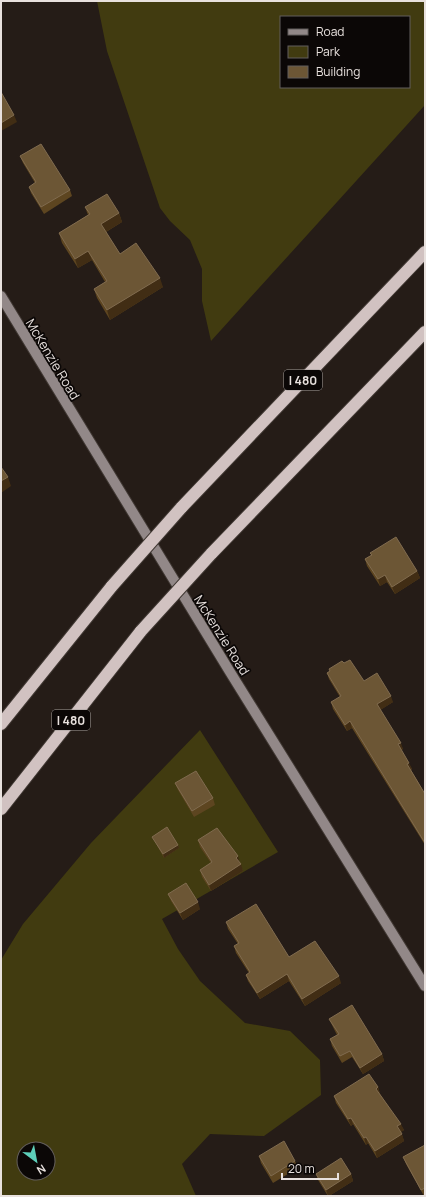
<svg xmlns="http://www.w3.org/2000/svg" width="426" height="1197" font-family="Manrope,sans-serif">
  <rect width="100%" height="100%" fill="#251c17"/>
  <path fill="#413b10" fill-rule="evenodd" d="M97,1H425V105L211,341L202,301V269L190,240L170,221L160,208L107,51ZM281,17H409V87H281Z
    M200,730L278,852L162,919L178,949L200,981L245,1023L290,1031L320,1060L321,1095L264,1136L210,1134L182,1164L196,1196H1V960L23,924L91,843ZM24,1149H48V1173H24Z"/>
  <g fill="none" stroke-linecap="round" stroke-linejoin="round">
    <defs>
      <path id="secondary" d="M1,296L230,672L425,986"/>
      <path id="highway" d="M181,508L425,252
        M211,554L425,332
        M1,724L112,586
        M1,809L141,631"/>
    </defs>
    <use href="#secondary" stroke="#403833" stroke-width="12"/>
    <use href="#highway" stroke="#403833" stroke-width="14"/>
    <use href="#secondary" stroke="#928888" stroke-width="10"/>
    <use href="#highway" stroke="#d1c2c1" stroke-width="12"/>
    <defs>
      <path id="highway-bridge" d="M112,586L181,508
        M141,631L211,554"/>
    </defs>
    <use href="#highway-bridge" stroke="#403833" stroke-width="14" stroke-linecap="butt"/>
    <use href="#highway-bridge" stroke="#d1c2c1" stroke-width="12"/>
  </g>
  <path fill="#5d4520" d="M20,156L70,190L72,196L44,214L31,193L29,187L35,183L23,163Z
    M85,207L119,213L122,222L106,232L120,254L163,287L110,320L97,298L94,289L105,282L92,260L78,268L62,243L59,233L88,215Z
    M370,553L417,571L420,578L395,594L387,582L380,586L367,566L365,559L371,555Z
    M329,669L364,681L393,702L380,710L403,749L401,750L412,769L411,770L425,794V845L352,728L347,731L333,709L331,702L340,697L329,679L327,673L330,671Z
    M175,783L213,798L215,805L194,817L178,790Z
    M152,837L178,845L179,848L164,858L154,840Z
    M198,840L240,863L243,871L211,891L202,877L200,870L211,863L200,847Z
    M168,894L200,909L183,920L171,901Z
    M226,922L289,957L341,983L305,1006L289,981L260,999L248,981L246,975L249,973L236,953L234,946L238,944L228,929Z
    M329,1019L382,1054L384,1061L363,1074L352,1057L342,1063L332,1046L330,1039L337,1035Z
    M378,1087L380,1094L404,1130L401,1132L404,1141L377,1158L368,1143L366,1145L353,1124L351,1126L336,1103L334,1096Z
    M425,1145V1195L424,1196L406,1164L403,1157Z
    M259,1156L295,1161L298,1168L273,1183L261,1163Z
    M316,1174H351L353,1181L329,1196H328L318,1180Z"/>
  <path fill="#412d14" d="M14,115L17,122L1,131V123Z
    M119,213L122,222L104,233L101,224Z
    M88,251L92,260L78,268L75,259Z
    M160,278L163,287L110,320L107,310Z
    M8,477L11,486L1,493V481Z
    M417,571L420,578L395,594L392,587Z
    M385,575L387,582L380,586L378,579Z
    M391,696L393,702L379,711L377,704Z
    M350,721L352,728L347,731L345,725Z
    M401,743L403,749L400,751L398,744Z
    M409,763L412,769L409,771L407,764Z
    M178,845L179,848L164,858L163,854Z
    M238,856L240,863L239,864L236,858Z
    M241,864L243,871L211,891L209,885Z
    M198,902L200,909L183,920L180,913Z
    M287,974L289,981L260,999L257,993Z
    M339,976L341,983L305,1006L302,999Z
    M382,1054L384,1061L363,1074L360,1068Z
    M378,1087L380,1094L378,1095L376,1089Z
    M351,1118L353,1124L351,1126L348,1119Z
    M401,1124L404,1130L400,1133L397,1126Z
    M402,1134L404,1141L377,1158L375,1151Z
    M366,1137L368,1143L366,1145L364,1138Z
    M351,1174L353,1181L329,1196H328L326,1190Z"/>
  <path fill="#6c5635" stroke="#806b4f" d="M1,92L14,115L1,123Z
    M41,144L70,190L41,207L29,187L36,182L20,156Z
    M107,194L119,213L101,224L120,254L136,243L160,278L107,310L94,289L107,281L88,251L75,259L59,233L90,214L85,207Z
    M1,467L8,477L1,481Z
    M396,537L417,571L392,587L385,575L378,579L365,559L372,555L370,553Z
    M350,660L364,681L377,673L391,696L377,704L401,743L398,744L409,763L407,764L425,794V843L350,721L345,725L331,702L341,696L327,673L330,671L329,669L342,661L344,663Z
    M196,771L213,798L192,811L175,783Z
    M167,827L178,845L163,854L152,837Z
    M217,828L238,856L236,858L241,864L209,885L200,870L212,862L198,840Z
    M186,883L198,902L180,913L168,894Z
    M256,904L289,957L315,941L339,976L302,999L287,974L257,993L246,975L250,972L234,946L239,943L226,922Z
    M352,1005L382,1054L360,1068L350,1051L340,1056L330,1039L339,1034L329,1019Z
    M369,1074L378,1087L376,1089L401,1124L397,1126L402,1134L375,1151L366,1137L364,1138L351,1118L348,1119L334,1096Z
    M284,1141L295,1161L271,1176L259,1156Z
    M425,1145V1188L421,1190L403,1157Z
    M341,1158L351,1174L326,1190L316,1174Z"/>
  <g text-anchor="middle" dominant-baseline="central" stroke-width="3.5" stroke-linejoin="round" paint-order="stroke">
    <g fill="#0b0706" stroke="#a6a09d" stroke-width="1">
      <rect x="284" y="370" width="38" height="20" rx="3"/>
      <rect x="52" y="710" width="38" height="20" rx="3"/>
    </g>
    <g font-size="12" font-weight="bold" fill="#e8e1de">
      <text x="303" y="380">I 480</text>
      <text x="71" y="720">I 480</text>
    </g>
    <g font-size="13" fill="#e8e1de" stroke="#0b0706">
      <text transform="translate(53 359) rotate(59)">McKenzie Road</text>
      <text transform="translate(222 635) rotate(58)">McKenzie Road</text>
    </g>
  </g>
  <rect width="426" height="1197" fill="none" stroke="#e8e1de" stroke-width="4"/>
  <rect x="280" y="16" width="130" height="72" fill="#0b0706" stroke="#635e5c"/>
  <rect x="288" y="29" width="20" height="6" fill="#928888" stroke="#635e5c"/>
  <text x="316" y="36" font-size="12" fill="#e8e1de">Road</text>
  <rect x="288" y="46" width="20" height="12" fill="#413b10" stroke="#635e5c"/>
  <text x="316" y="56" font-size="12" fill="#e8e1de">Park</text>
  <rect x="288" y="66" width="20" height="12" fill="#6c5635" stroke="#635e5c"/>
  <text x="316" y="76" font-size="12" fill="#e8e1de">Building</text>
  <g transform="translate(36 1161) rotate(148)"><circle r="19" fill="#0b0706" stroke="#635e5c"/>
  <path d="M0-3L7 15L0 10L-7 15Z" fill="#5dceb9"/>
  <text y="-6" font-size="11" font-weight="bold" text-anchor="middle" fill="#e8e1de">N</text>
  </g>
  <path d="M282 1173v6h56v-6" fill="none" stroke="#e8e1de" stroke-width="2"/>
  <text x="288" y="1173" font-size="12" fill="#e8e1de" stroke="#0b0706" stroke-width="3" paint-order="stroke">20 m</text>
</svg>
